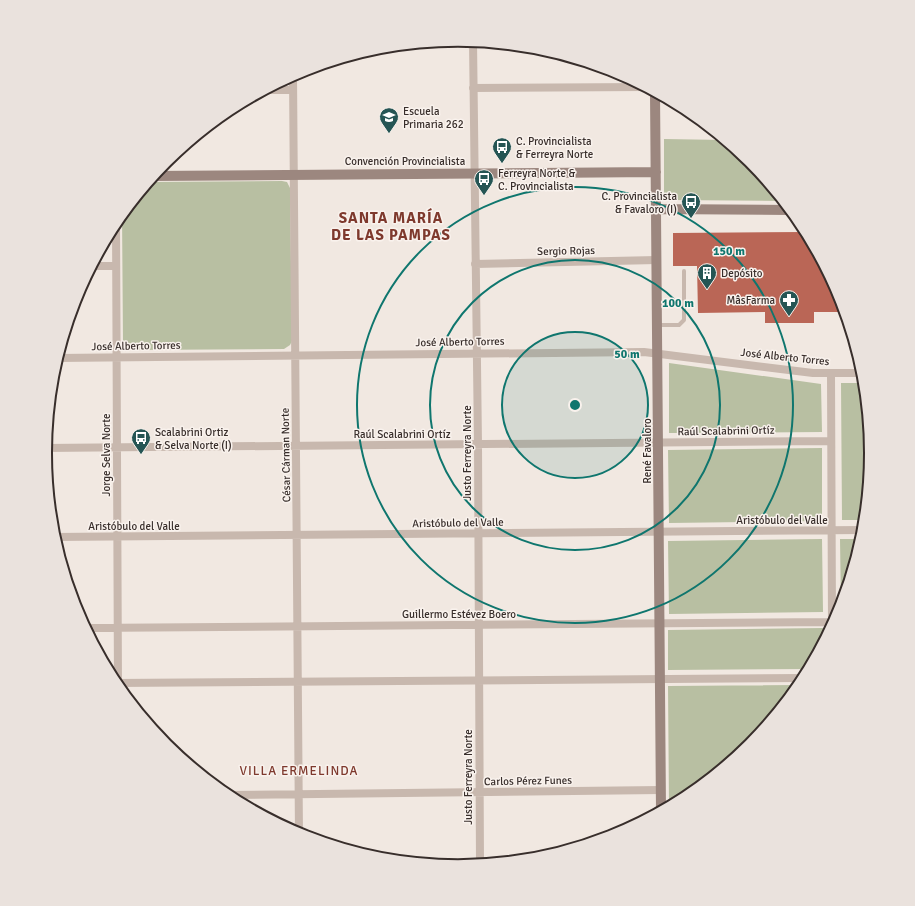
<svg xmlns="http://www.w3.org/2000/svg" width="915" height="906" font-family="Signika,sans-serif">
  <rect width="100%" height="100%" fill="#f1e8e1"/>
  <path fill="#b8bfa2" d="M664,139L724,140L750,161L782,201L673,200L668,199L664,193Z
    M282,181L287,182L290,188L292,341L290,345L284,349L129,350L125,349L123,344L122,213L148,182Z
    M669,363L821,384L822,432L669,433Z
    M841,383H864L870,453L864,520H842Z
    M822,448V521L669,523L668,450Z
    M822,539L823,612L669,614L668,541Z
    M840,539H861L841,606Z
    M823,628V641L808,669L668,670V630Z
    M799,685L749,745L687,797L669,806L668,686Z"/>
  <path fill="#ba6656" d="M805,232L839,295L844,312H814V323H765V312L698,313L697,266H673V233Z"/>
  <g fill="none" stroke-linecap="round" stroke-linejoin="round">
    <path stroke="#c8b8ae" stroke-width="4" d="M658,325H679L684,320V271"/>
    <path stroke="#c8b8ae" stroke-width="8" d="M473,41L478,444L480,864
      M293,75L299,835
      M473,88L645,87
      M264,90H293
      M116,221L118,687
      M475,264L657,260
      M92,266H116
      M57,358L644,352L813,373H863
      M831,374L832,624
      M45,448L831,441
      M54,537L863,530
      M85,628L833,622
      M115,683L803,678
      M226,795L661,790"/>
    <path stroke="#9c877f" stroke-width="10" d="M655,93L661,810
      M153,176L656,172
      M656,209L790,210"/>
  </g>
  <circle cx="575" cy="405" r="73" fill="#0f766e" fill-opacity=".12"/>
  <g fill="none" stroke="#0f766e" stroke-width="2">
    <circle cx="575" cy="405" r="73"/>
    <circle cx="575" cy="405" r="145"/>
    <circle cx="575" cy="405" r="218"/>
  </g>
  <defs>
    <symbol id="school-pin" viewBox="-11 -11 22 30"><path d="M0 17L-7.5 6A9.5 9.5 0 1 1 7.5 6Z" fill="#255554" stroke="#f9f2ed"/><path d="M0-5L7-2L0 1L-7-2ZM-4 1L0 2.5L4 1V4Q0 6-4 4Z" fill="#fff"/></symbol>
    <symbol id="bus-pin" viewBox="-11 -11 22 30"><path d="M0 17L-7.5 6A9.5 9.5 0 1 1 7.5 6Z" fill="#255554" stroke="#f9f2ed"/><path d="M-5-6H5V4H4V6H2V4H-2V6H-4V4H-5ZM-3.5-4V0h7V-4ZM-3.5 1.2v1.5H-2V1.2ZM2 1.2v1.5H3.5V1.2Z" fill="#fff"/></symbol>
    <symbol id="building-pin" viewBox="-11 -11 22 30"><path d="M0 17L-7.5 6A9.5 9.5 0 1 1 7.5 6Z" fill="#255554" stroke="#f9f2ed"/><path d="M-4-6H4V6H1V3H-1V6H-4ZM-2.5-4.3h1.7v1.8h-1.7ZM.8-4.3h1.7v1.8H.8ZM-2.5-1h1.7V.8h-1.7ZM.8-1h1.7V.8H.8Z" fill="#fff"/></symbol>
    <symbol id="pharmacy-pin" viewBox="-11 -11 22 30"><path d="M0 17L-7.5 6A9.5 9.5 0 1 1 7.5 6Z" fill="#255554" stroke="#f9f2ed"/><path d="M-2-6h4v4h4v4h-4v4h-4v-4h-4v-4h4Z" fill="#fff"/></symbol>
  </defs>
  <g fill-rule="evenodd">
    <use href="#school-pin" x="378" y="106" width="22" height="30"/>
    <use href="#bus-pin" x="491" y="136" width="22" height="30"/>
    <use href="#bus-pin" x="473" y="168" width="22" height="30"/>
    <use href="#bus-pin" x="680" y="191" width="22" height="30"/>
    <use href="#building-pin" x="696" y="262" width="22" height="30"/>
    <use href="#pharmacy-pin" x="778" y="289" width="22" height="30"/>
    <use href="#bus-pin" x="130" y="427" width="22" height="30"/>
  </g>
  <g text-anchor="middle" dominant-baseline="central" stroke-width="3" stroke-linejoin="round" paint-order="stroke">
    <g font-size="11" fill="#382e2b" stroke="#f9f2ed" text-anchor="start">
      <text x="403" y="111">Escuela<tspan x="403" dy="13">Primaria 262</tspan></text>
      <text x="516" y="141">C. Provincialista<tspan x="516" dy="13">&amp; Ferreyra Norte</tspan></text>
      <text x="498" y="173">Ferreyra Norte &amp;<tspan x="498" dy="13">C. Provincialista</tspan></text>
      <text x="677" y="196" text-anchor="end">C. Provincialista<tspan x="677" dy="13">&amp; Favaloro (I)</tspan></text>
      <text x="721" y="273">Depósito</text>
      <text x="775" y="300" text-anchor="end">MâsFarma</text>
      <text x="155" y="432">Scalabrini Ortiz<tspan x="155" dy="13">&amp; Selva Norte (I)</tspan></text>
    </g>
    <g font-size="11" fill="#382e2b" stroke="#f9f2ed">
      <text x="405" y="161">Convención Provincialista</text>
      <text transform="translate(566 251) rotate(-1)">Sergio Rojas</text>
      <text transform="translate(460 342) rotate(-1)">José Alberto Torres</text>
      <text transform="translate(136 346) rotate(-1)">José Alberto Torres</text>
      <text transform="translate(785 357) rotate(6)">José Alberto Torres</text>
      <text transform="translate(726 431) rotate(-1)">Raúl Scalabrini Ortíz</text>
      <text x="402" y="434">Raúl Scalabrini Ortíz</text>
      <text transform="translate(647 451) rotate(-90)">René Favaloro</text>
      <text transform="translate(467 453) rotate(-90)">Justo Ferreyra Norte</text>
      <text transform="translate(106 455) rotate(-90)">Jorge Selva Norte</text>
      <text transform="translate(286 455) rotate(-91)">César Cárman Norte</text>
      <text x="782" y="520">Aristóbulo del Valle</text>
      <text transform="translate(458 523) rotate(-1)">Aristóbulo del Valle</text>
      <text x="134" y="526">Aristóbulo del Valle</text>
      <text x="459" y="614">Guillermo Estévez Boero</text>
      <text transform="translate(468 777) rotate(-90)">Justo Ferreyra Norte</text>
      <text transform="translate(528 781) rotate(-1)">Carlos Pérez Funes</text>
    </g>
    <g font-size="13" letter-spacing="1" fill="#7e392d" stroke="#f9f2ed">
      <text x="299" y="771">VILLA ERMELINDA</text>
    </g>
    <g font-size="15" font-weight="bold" letter-spacing="1" fill="#7e392d" stroke="#f9f2ed">
      <text x="391" y="218">SANTA MARÍA<tspan x="391" dy="17">DE LAS PAMPAS</tspan></text>
    </g>
  </g>
  <path d="M0 0H915V906H0ZM52 453a406 406 0 1 1 812 0a406 406 0 1 1-812 0Z" fill="#eae2dd" fill-rule="evenodd"/>
  <path fill="none" stroke="#382e2b" stroke-width="2" d="M52 453a406 406 0 1 1 812 0a406 406 0 1 1-812 0Z"/>
  <circle cx="575" cy="405" r="6" fill="#0f766e" stroke="#f9f2ed" stroke-width="2"/>
  <g font-size="12" text-anchor="middle" font-weight="bold" fill="#0f766e" stroke="#f9f2ed" stroke-width="3" stroke-linejoin="round" paint-order="stroke">
    <text x="729" y="255">150 m</text>
    <text x="678" y="307">100 m</text>
    <text x="627" y="358">50 m</text>
  </g>
</svg>
